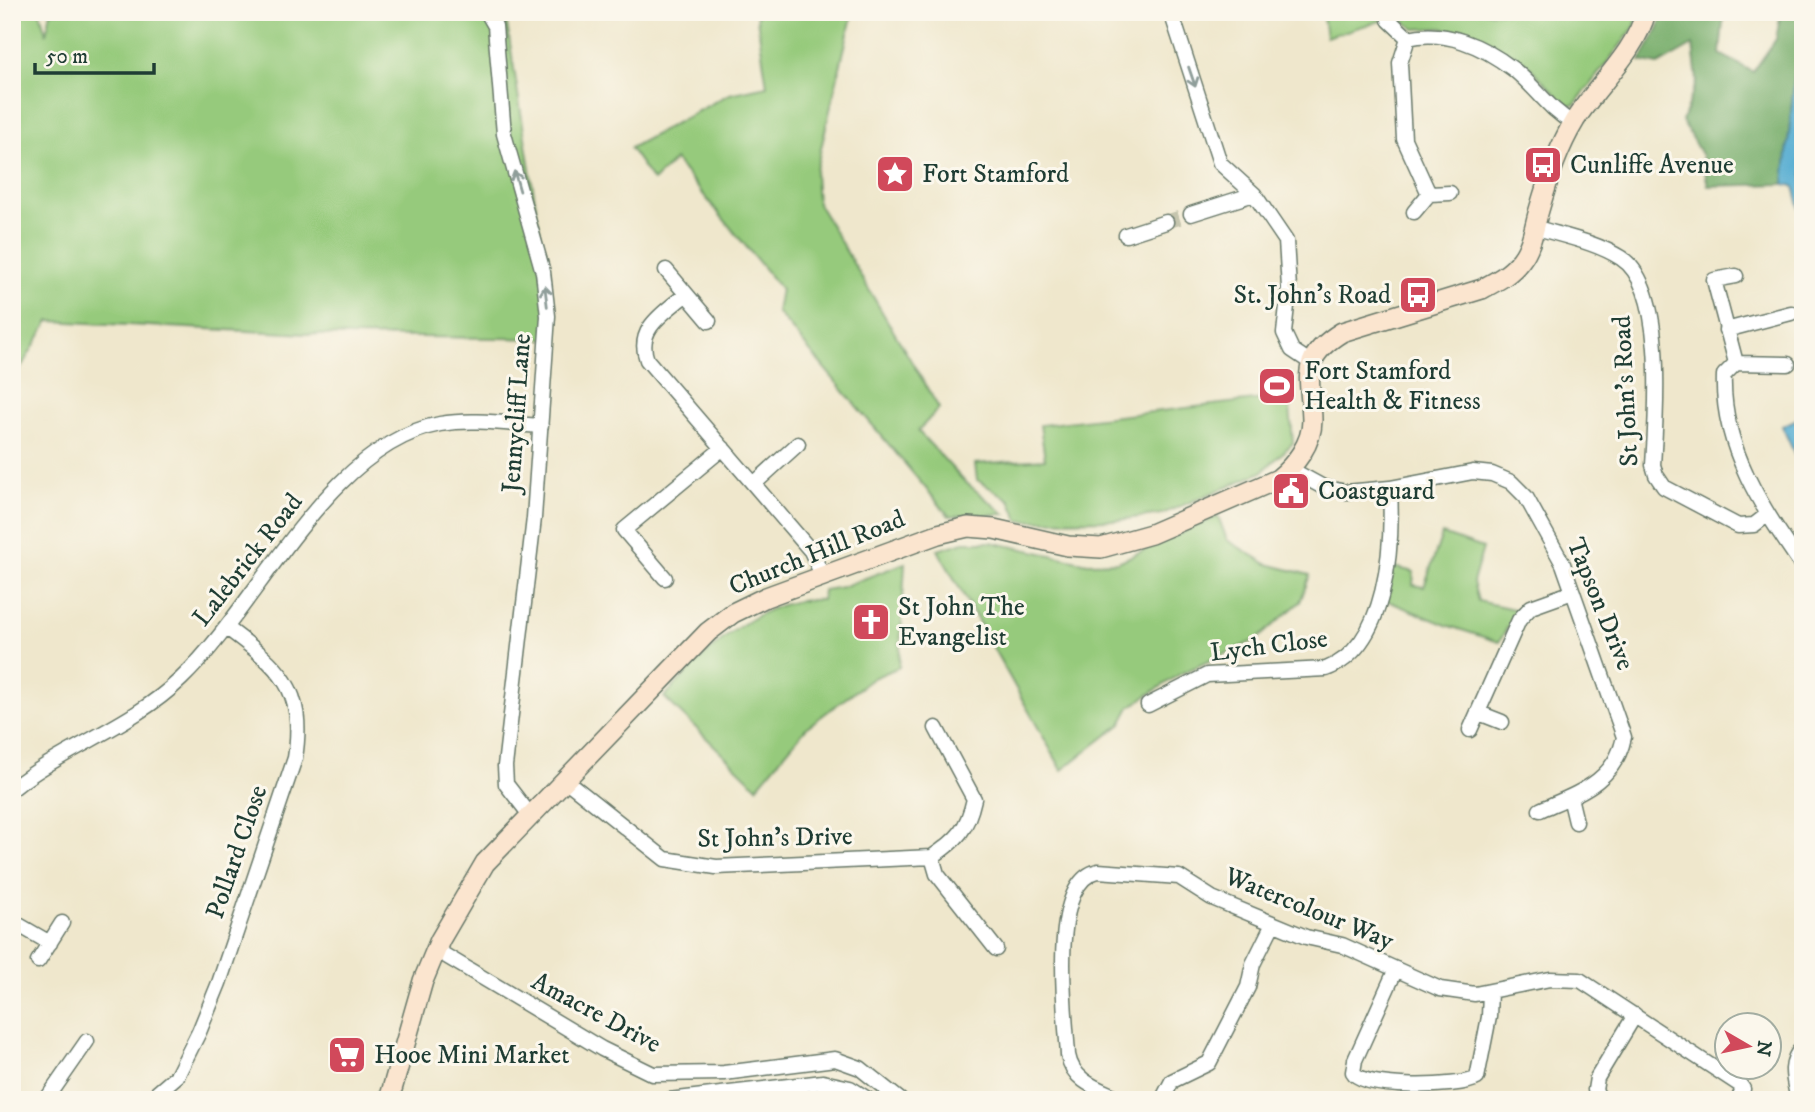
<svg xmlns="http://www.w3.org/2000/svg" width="1815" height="1112" font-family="'IM FELL DW Pica',serif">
  <rect width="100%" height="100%" fill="#fbf7ec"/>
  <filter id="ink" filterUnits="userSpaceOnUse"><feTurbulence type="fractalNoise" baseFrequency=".0143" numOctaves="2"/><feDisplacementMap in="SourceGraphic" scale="14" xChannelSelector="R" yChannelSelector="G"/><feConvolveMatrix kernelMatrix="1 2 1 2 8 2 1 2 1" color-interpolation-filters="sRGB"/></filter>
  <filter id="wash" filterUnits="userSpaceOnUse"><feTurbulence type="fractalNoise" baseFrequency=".00686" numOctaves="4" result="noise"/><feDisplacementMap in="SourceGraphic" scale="28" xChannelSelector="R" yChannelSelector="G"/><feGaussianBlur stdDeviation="1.57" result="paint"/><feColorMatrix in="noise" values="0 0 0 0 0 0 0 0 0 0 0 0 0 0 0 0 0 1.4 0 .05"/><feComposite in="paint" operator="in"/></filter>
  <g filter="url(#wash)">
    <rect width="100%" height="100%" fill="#efe7cc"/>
    <path fill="#96ca7c" stroke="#5a8458" stroke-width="2" d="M12,12H40L46,34L51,12H505L557,339L347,336L49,321L12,382Z
      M756,12H853L815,174L817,202L939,408L918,431L964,481L1005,514L949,516L777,312L781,289L675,160L653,181L630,148L729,94L767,86Z
      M1322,12H1638L1635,26L1575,104L1567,106L1524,61L1501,49L1489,47L1466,33L1441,28L1415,29L1397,16L1326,37Z
      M1289,396L1293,443L1262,472L1162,514L1118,520L1019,521L1010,500L977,480L975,464L1045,459L1040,425Z
      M1218,516L1227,540L1267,564L1310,575L1300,602L1256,640L1180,674L1130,707L1121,724L1062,770L938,550L964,542H991L1088,563L1118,562Z
      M1442,534L1483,548L1473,582L1478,601L1518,610L1499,642L1446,625L1385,600L1394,567L1414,572L1413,585L1424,587Z
      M905,563L899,667L873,678L807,727L757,787L664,697C705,654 756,596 822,600L823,590L842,587Z"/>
    <path fill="#78ae6c" stroke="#4c7650" stroke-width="2" d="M1662,12H1724L1720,54L1753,72L1776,39L1781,12H1803V53L1795,71L1784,184L1708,186L1702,156L1682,121L1697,81L1693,45L1658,65L1640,61L1659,27Z"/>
    <path fill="#53acd1" stroke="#397482" stroke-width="2" d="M1803,52V222L1794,186L1784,184L1795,71Z
      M1803,416V462L1799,464L1782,426Z"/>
  </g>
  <g filter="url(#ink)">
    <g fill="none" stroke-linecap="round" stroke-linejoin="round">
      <path stroke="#c5c5ae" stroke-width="14" stroke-dasharray="14 7" stroke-linecap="butt" d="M1166,222L1191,214"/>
      <defs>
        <path id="street" d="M487,12L495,26L504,134L543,272L548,316L534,518L505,766L506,784L530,815
          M1171,12L1220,163L1254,194L1286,241L1289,288L1284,333L1292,350L1310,362
          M1389,20L1408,38
          M1450,193L1429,194L1404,139L1400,63L1408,38C1445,29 1483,46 1513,69C1535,86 1548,109 1573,123
          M1414,212L1429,194
          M1191,214L1254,194
          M1534,227C1563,236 1596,242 1621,258C1667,287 1656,416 1653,465L1656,475L1664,487L1738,526L1754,525L1767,515
          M1126,235L1166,222
          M666,270L709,321
          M1736,276L1714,280L1736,363L1724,375C1721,448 1763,509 1803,567
          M685,295C664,313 635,329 647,360L811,551L823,577
          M1726,330L1791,313
          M1736,363L1788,364
          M1290,469L1323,487L1346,492L1390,488L1473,472L1492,474L1511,482L1526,497L1563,564L1624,737C1615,782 1578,793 1540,810
          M755,483L798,444
          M665,578L624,530L723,448
          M1148,705L1207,675L1326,669C1388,646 1393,545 1390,488
          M1479,713L1502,722
          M1470,730L1519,620L1531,607L1573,592
          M564,779L665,859L716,867L932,857C958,839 967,830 974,799L936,728
          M12,789C65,747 132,726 181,679C259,605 328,445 440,424C473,418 508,424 541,426
          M1570,797L1576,822
          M932,857L937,874L996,949
          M12,921L50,943
          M436,950L602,1049L653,1074L724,1073L835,1059L860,1068L900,1100
          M38,961L62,923
          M1396,969L1355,1060L1353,1072C1362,1090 1460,1088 1477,1078L1489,1017L1490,991
          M46,1100L87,1041
          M149,1100L177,1076L199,1032L219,983L295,758C306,687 279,667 227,628
          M669,1100L823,1082L850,1088L869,1100
          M1123,1100C1100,1089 1073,1083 1068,1055C1066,1016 1047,883 1098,871L1179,877L1212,898L1306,937L1342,945L1440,989L1475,994L1550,979L1580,980L1740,1085L1743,1089L1738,1100
          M1162,1100L1172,1081L1209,1063L1248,987L1253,964L1273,924
          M1601,1100L1595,1090L1597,1078L1635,1015
          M1798,1100C1794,1081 1787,1062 1803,1047"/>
        <path id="secondary" d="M389,1100L423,981L440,940L485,863L708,632L733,613L766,597L938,534L968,527L994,529L1068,546L1101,548L1151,534L1278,479C1295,465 1312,444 1312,420C1311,376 1298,359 1342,332L1482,289C1497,281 1511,274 1521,260C1532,246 1534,227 1539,210C1548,179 1558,148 1575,120C1598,84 1635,53 1646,12"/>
      </defs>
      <use href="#street" stroke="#687869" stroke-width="17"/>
      <use href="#secondary" stroke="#687869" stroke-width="22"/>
      <use href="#street" stroke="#fff" stroke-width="14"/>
      <use href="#secondary" stroke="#fbe5cf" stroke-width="19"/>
    </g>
    <defs><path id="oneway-shaft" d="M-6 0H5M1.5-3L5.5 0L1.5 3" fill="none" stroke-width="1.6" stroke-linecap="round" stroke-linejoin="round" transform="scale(1.75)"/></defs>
    <g stroke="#8f9e9a">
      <use href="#oneway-shaft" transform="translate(1192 77) rotate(71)"/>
      <use href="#oneway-shaft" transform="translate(517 181) rotate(-106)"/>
      <use href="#oneway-shaft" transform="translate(546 296) rotate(-97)"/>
    </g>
  </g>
  <defs>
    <symbol id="bus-square" viewBox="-11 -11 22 22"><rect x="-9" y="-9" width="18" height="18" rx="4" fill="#d1495b" stroke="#fbf7ec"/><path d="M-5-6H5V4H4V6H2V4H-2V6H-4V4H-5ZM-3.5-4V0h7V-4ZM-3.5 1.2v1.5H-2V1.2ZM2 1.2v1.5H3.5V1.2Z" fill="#fff"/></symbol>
    <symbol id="sight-square" viewBox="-11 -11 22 22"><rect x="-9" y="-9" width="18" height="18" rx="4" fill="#d1495b" stroke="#fbf7ec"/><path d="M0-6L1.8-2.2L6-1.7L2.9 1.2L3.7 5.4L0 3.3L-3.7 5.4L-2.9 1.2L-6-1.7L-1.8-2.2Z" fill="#fff"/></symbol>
    <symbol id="stadium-square" viewBox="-11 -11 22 22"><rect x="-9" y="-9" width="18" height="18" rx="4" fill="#d1495b" stroke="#fbf7ec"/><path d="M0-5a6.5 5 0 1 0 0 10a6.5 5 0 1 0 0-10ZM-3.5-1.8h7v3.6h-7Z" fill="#fff"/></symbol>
    <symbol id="civic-square" viewBox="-11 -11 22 22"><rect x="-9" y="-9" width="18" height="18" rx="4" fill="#d1495b" stroke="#fbf7ec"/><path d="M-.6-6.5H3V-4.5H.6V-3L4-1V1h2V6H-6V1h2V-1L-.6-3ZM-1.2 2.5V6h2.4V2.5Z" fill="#fff"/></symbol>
    <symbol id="church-square" viewBox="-11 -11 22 22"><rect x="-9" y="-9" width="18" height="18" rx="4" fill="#d1495b" stroke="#fbf7ec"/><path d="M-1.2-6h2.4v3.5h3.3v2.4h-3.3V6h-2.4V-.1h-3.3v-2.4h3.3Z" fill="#fff"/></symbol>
    <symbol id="supermarket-square" viewBox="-11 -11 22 22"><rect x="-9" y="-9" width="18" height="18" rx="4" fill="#d1495b" stroke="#fbf7ec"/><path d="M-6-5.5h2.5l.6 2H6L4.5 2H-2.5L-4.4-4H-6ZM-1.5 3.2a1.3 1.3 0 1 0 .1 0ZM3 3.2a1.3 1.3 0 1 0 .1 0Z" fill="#fff"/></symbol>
  </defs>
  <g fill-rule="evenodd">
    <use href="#bus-square" x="1521" y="143" width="44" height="44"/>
    <use href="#sight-square" x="873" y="152" width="44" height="44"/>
    <use href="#bus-square" x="1396" y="273" width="44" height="44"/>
    <use href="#stadium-square" x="1255" y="364" width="44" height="44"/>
    <use href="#civic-square" x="1269" y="469" width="44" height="44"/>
    <use href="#church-square" x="849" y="600" width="44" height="44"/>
    <use href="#supermarket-square" x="325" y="1033" width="44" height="44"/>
  </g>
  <g text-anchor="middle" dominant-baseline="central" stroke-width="6" stroke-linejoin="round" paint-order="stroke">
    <g font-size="26" fill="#1f3d34" stroke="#fbf7ec" text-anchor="start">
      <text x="1570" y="165">Cunliffe Avenue</text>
      <text x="922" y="174">Fort Stamford</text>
      <text x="1391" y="295" text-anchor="end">St. John's Road</text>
      <text x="1304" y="371">Fort Stamford<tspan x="1304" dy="30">Health &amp; Fitness</tspan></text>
      <text x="1318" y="491">Coastguard</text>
      <text x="898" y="607">St John The<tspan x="898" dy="30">Evangelist</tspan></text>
      <text x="374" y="1055">Hooe Mini Market</text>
    </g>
    <g font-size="26" fill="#1f3d34" stroke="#fbf7ec">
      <text transform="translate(1626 391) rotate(-93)">St John's Road</text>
      <text transform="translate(517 413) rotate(-86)">Jennycliff Lane</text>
      <text transform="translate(817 553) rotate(-22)">Church Hill Road</text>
      <text transform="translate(248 560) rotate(-52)">Lalebrick Road</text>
      <text transform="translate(1600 604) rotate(68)">Tapson Drive</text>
      <text transform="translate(1269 646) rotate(-7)">Lych Close</text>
      <text transform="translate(775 838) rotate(-1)">St John's Drive</text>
      <text transform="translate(237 852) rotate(-71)">Pollard Close</text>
      <text transform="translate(1309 909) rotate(22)">Watercolour Way</text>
      <text transform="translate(596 1013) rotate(28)">Amacre Drive</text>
    </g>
  </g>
  <rect width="1815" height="1112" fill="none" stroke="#fbf7ec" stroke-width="42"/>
  <g transform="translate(1748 1046) rotate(99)"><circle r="33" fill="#fbf7ec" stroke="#a3ada2" stroke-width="2"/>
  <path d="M0-5L12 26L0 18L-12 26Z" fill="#d1495b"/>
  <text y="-10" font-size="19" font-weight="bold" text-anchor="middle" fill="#1f3d34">N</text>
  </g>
  <path d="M35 63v10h119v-10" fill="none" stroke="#1f3d34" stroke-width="3.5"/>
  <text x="46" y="63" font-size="21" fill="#1f3d34" stroke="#fbf7ec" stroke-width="5" paint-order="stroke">50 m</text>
</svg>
